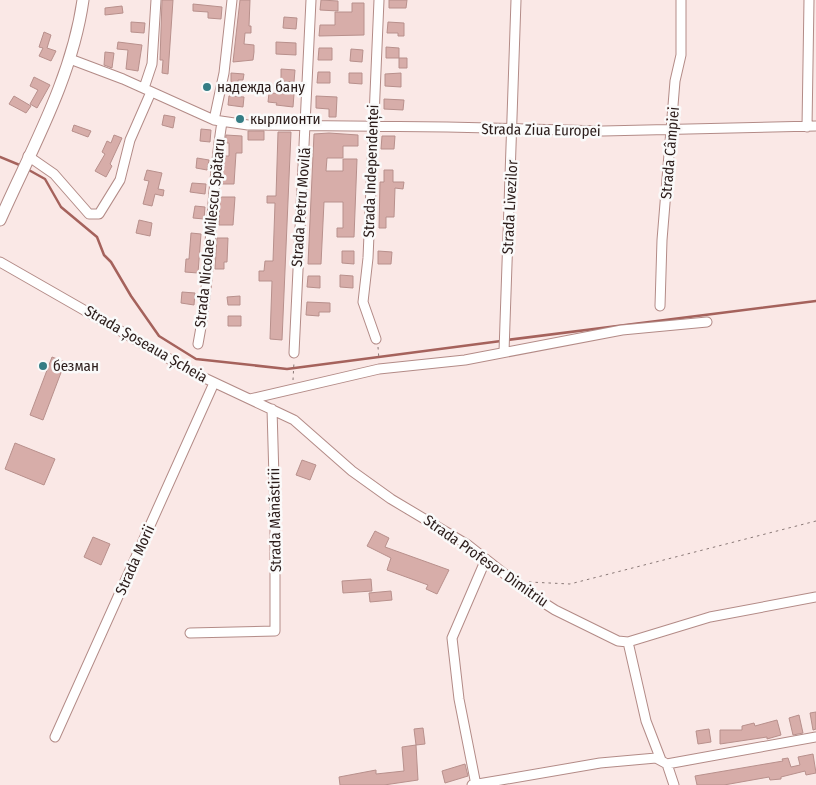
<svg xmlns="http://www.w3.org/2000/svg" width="816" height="785" font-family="'Fira Sans Condensed',sans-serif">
  <rect width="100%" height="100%" fill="#fae8e6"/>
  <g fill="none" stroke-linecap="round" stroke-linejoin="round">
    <path stroke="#a5625c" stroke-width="2.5" d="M0,157L22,166
      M27,169L45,179L61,207L97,237L104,255L111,262L131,296L159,336L196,359L287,369L501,341
      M507,340L816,301"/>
  </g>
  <path fill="#d7ada9" stroke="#b8908c" d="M162,0H173L168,74L162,73L163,60H160Z
    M240,0H250L249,26H251V33H245L244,44L254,45V52L253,60L233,62Z
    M321,0L338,1V11L320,10Z
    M389,0H407L406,8H389Z
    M352,3H364V35L319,36L320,25H335V12H352Z
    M193,4L222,7L221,19L208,18V12L193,11Z
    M122,6L123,13L105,15V8Z
    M284,17L297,18L296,29L283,28Z
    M131,22L145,23L144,33L131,32Z
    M388,22L404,23V36H398V33H387Z
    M44,32L51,35L47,48L56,51L51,61L39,56L43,48L39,47Z
    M118,42L142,45L138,71L126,69L128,50L117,49Z
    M276,42L296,43V55L276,54Z
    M386,47L399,48V58H386Z
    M319,48H332V60H318Z
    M351,49L363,50L362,62L350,61Z
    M105,52L114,53L112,68L104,65Z
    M399,58H407V68H399Z
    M281,69L295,70L294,82L281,81Z
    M318,72H330V83H317Z
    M231,73L244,74L243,80H238V85L231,84Z
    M349,73H362V84L349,83Z
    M401,73V87L385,86V74Z
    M34,77L50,85L37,108L30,104L38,90L30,86Z
    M269,93L294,94L293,107L276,105L277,103L268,102Z
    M14,96L31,106L26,113L9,104Z
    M229,96L244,97L243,107L228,105Z
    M316,96L337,97L336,117H329V109L316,108Z
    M384,99L404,100L403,110L384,109Z
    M164,115L175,117L173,128L162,125Z
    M74,125L91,131L88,137L72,131Z
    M201,129L211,130L210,142L200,141Z
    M248,131H264V140H248Z
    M278,132H291L282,340L270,339L272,281H259V271H264L265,261H273L275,203H267V196H276Z
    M329,133L358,135V146H343V158H327L326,171H343V159H357L354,237H337V228H343V202H324L321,264H308L314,134Z
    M114,135L122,138L110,164L112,166L106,177L95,171L105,154L102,152L107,141L111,143Z
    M226,135L242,136V153H236L234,184H221L224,156H229V143H225Z
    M382,136H395L394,149H381Z
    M197,158L209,160L207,170L196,168Z
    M147,170L162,173L158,189L164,190L163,196L155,194L152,206L143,204L149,181L144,180Z
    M384,170H393V182H404L403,189L395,188L394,217H386V228H379L380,182H384Z
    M192,183L206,184L205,194L190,192Z
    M220,197H235L233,225H219Z
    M195,206L205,207L204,219L193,218Z
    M139,220L152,223L150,236L136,233Z
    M191,233L201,234L198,273L185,272L186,259H189Z
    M217,238H228L227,262H224V269H215Z
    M342,251H354V264L342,263Z
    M378,251L392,252L391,264H378Z
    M340,275L353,276V288L340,287Z
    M308,276H320V288L307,287Z
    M182,292L195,293L194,305L181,303Z
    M240,296V305H228L227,297Z
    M307,302L330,303V312H319V316L306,315Z
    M228,316H241V326H228Z
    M52,357L65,362L43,420L30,415Z
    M15,443L55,459L44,485L5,469Z
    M302,460L316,465L310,480L296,475Z
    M375,531L389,538L385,547L449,570L437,594L426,589L428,585L387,570L391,558L367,546Z
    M93,537L110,544L101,565L84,557Z
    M371,579L372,591L343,593L342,581Z
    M391,591L392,600L370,602L369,593Z
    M816,712V729L813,730L810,713Z
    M799,715L803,733L793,735L789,718Z
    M777,720L781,735L767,739V737L720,744V730H742V726L754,723L755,726Z
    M423,728L425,744L416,745L414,729Z
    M709,729L711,742L698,744L696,731Z
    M416,745L418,780L384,785H340L339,777L376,770V774L404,771L402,747Z
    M813,754L816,773L806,775L805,771L781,777V779L770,780L769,777L724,785H697L695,776L783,761L782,759L788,758L791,767L800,765L798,757Z
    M465,764L468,776L445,783L442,771Z"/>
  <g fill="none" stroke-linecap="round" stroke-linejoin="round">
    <defs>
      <path id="minor" d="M70,59L123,79L214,120L248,125L447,127L603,131L816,126
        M144,88L152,64L156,0
        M214,120L224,73L232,0
        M807,127L809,0
        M28,156L54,174L89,214H99L120,180L130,140L151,92
        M0,262L194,373L294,420L352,471L391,499L468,545L530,594L555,610L618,641L628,642L710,617L816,597
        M660,306L662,240L670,142L675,81L681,55V0
        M376,339L363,302L368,258L379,0
        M198,344C212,271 210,195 222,122
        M504,352L516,0
        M294,353L311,0
        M250,399L379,369L465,360L622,330L707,322
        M190,633L275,631V513L272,409
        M628,642L646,721L661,760
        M55,737L214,383
        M667,764L674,785
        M472,785L600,763L656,758L667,764L816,737
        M476,785L459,699L452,638L486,559"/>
      <path id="major" d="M0,220C32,148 72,78 83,0"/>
    </defs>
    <use href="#minor" stroke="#b38b87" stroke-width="11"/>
    <use href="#major" stroke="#b38b87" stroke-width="13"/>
    <path stroke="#897876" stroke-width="1" stroke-dasharray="2.5 4" stroke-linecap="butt" d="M378,347L379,360
      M293,380L294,362
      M529,582L570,584L816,521"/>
    <use href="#minor" stroke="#fff" stroke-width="9"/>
    <use href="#major" stroke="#fff" stroke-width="11"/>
  </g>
  <g fill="#357d85" stroke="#fafafa" stroke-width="2">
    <circle cx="207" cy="87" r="5"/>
    <circle cx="240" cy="119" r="5"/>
    <circle cx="43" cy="366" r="5"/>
  </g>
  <g text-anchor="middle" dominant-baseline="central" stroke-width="5" stroke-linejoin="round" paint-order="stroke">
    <g font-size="15" fill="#2b1c1a" stroke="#fafafa" text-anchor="start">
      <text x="217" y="87">надежда бану</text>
      <text x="250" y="119">кырлионти</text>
      <text x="53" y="366">безман</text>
    </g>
    <g font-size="15" fill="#2b1c1a" stroke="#fafafa">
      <text transform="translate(541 130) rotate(1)">Strada Ziua Europei</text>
      <text transform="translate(670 153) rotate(-85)">Strada Câmpiei</text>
      <text transform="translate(371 171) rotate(-88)">Strada Independenței</text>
      <text transform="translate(301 207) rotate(-86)">Strada Petru Movilă</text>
      <text transform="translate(510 207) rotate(-87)">Strada Livezilor</text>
      <text transform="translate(210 233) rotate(-84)">Strada Nicolae Milescu Spătaru</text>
      <text transform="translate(146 344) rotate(30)">Strada Șoseaua Șcheia</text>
      <text transform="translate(275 520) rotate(-91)">Strada Mănăstirii</text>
      <text transform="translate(135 560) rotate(-66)">Strada Morii</text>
      <text transform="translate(486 561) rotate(35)">Strada Profesor Dimitriu</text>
    </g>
  </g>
</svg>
